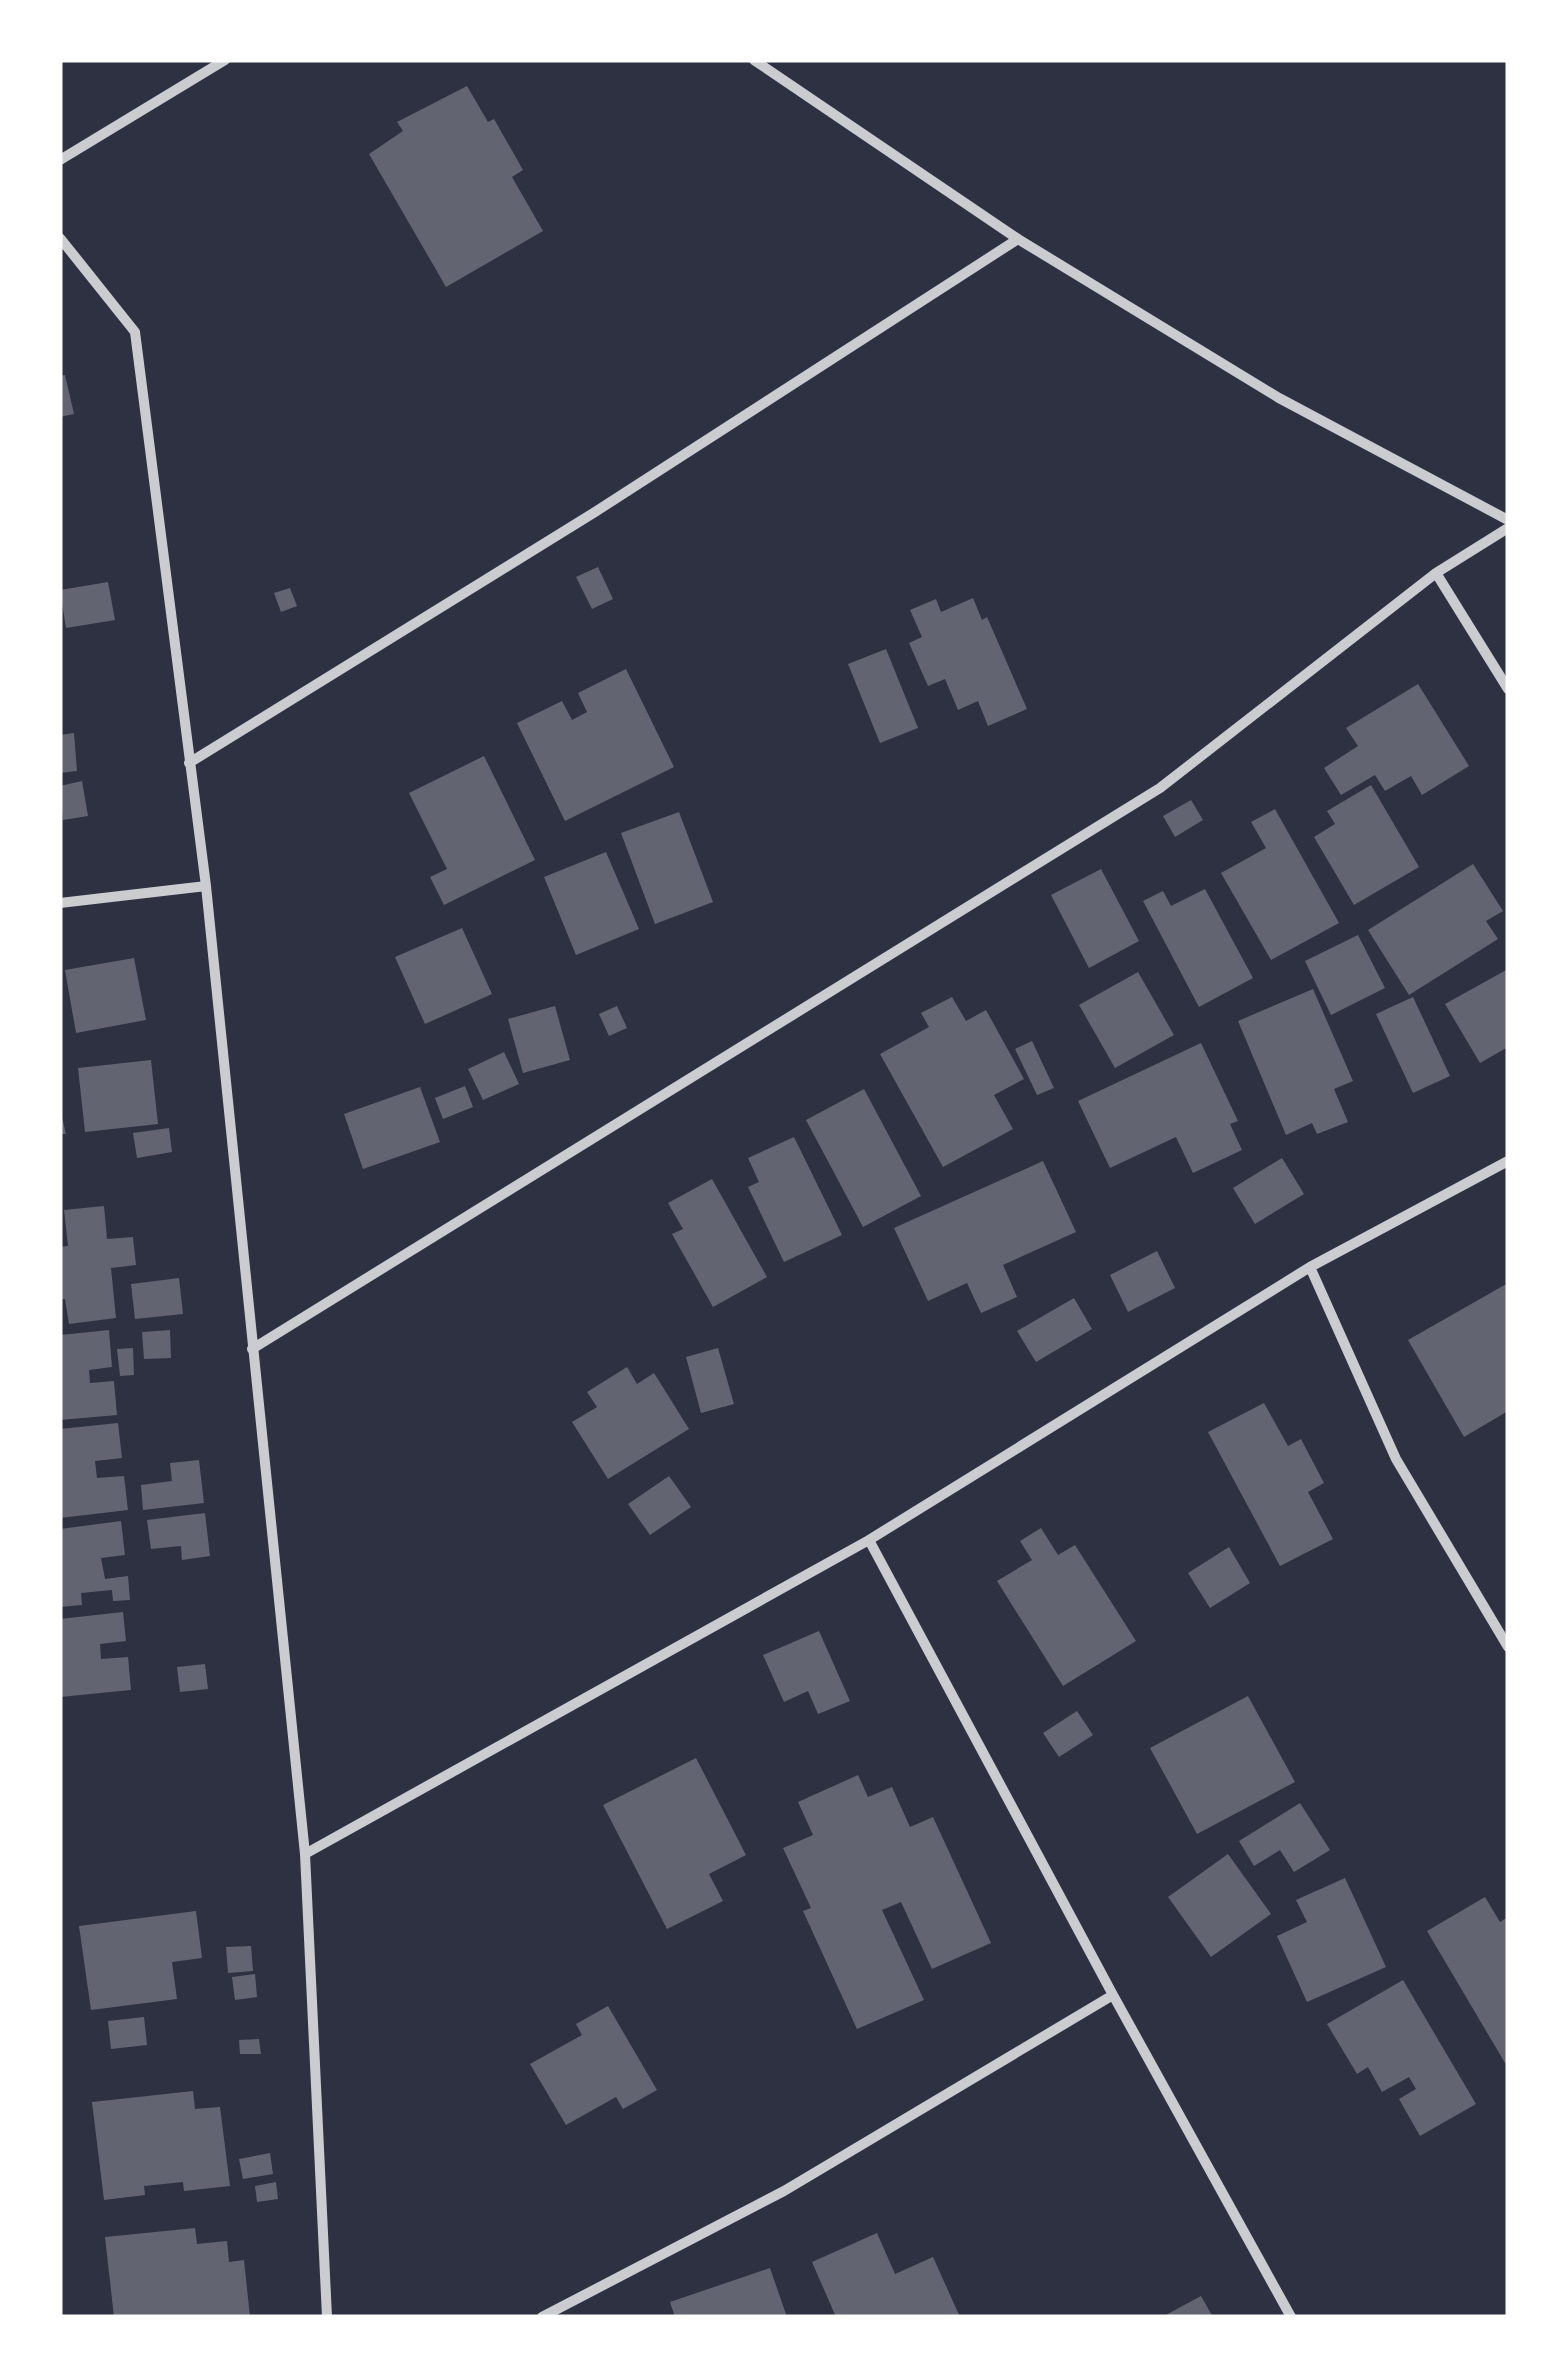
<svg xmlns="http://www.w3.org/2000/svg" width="1568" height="2377" font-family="Arial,sans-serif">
  <rect width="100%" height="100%" fill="#2d3142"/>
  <path fill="#626471" d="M467,86L488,122L494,119L523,170L512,177L543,231L446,287L369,154L403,131L397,122Z
    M65,375L74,414L60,417V376Z
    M598,567L613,599L592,609L576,577Z
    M108,582L115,620L66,628L60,590Z
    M290,588L297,606L281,612L274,593Z
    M973,598L982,620L987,617L1027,709L988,726L978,701L958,710L945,679L928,686L909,643L922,637L910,610L936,599L941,612Z
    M886,649L918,728L880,743L848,664Z
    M626,669L674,767L565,821L517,723L562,701L572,720L587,712L578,693Z
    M1418,684L1469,766L1422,795L1411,776L1385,791L1375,775L1341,795L1324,768L1358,746L1346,728Z
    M74,733L77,771L60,773V735Z
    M484,756L535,860L444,905L430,877L447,869L409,793Z
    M82,781L88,816L63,820L60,786Z
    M1371,785L1419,867L1354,905L1314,837L1335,824L1327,811Z
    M1191,800L1203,820L1175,837L1163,816Z
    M1275,809L1339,923L1271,960L1221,873L1266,848L1251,822Z
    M679,812L713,902L655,924L621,833Z
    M606,852L639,929L576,955L544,877Z
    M1473,864L1503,911L1486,921L1498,939L1409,995L1368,930Z
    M1101,869L1139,941L1089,968L1051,895Z
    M1205,889L1253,978L1199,1007L1143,901L1163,891L1171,906Z
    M462,928L492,994L425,1024L395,957Z
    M1358,935L1385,988L1331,1015L1305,961Z
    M134,958L146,1020L76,1033L65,970Z
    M1508,969V1047L1480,1063L1445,1004Z
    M1138,972L1174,1035L1115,1068L1079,1005Z
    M1313,989L1353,1081L1334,1089L1348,1122L1317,1134L1312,1123L1286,1135L1238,1021Z
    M952,997L966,1021L986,1010L1024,1079L994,1095L1013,1129L943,1167L880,1054L929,1027L921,1013Z
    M1413,997L1450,1076L1413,1093L1376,1014Z
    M555,1006L570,1060L523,1073L508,1019Z
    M617,1006L627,1028L609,1036L599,1014Z
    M1032,1041L1054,1088L1037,1095L1015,1049Z
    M1201,1043L1238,1121L1230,1124L1242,1150L1193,1173L1176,1137L1110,1168L1078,1101Z
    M504,1052L519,1084L483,1100L468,1069Z
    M151,1060L158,1124L85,1132L78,1068Z
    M465,1086L473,1107L443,1119L435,1098Z
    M420,1087L440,1142L363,1169L344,1114Z
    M864,1089L921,1196L863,1227L806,1120Z
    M60,1109L66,1134H60Z
    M169,1128L172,1152L137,1158L133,1133Z
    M794,1137L842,1235L784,1262L748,1187L759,1182L748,1158Z
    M1282,1158L1304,1194L1255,1224L1233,1188Z
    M1043,1161L1076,1232L1003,1265L1017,1297L981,1313L967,1283L928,1301L894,1228Z
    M712,1179L767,1277L713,1307L672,1234L683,1229L668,1203Z
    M104,1206L107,1239L133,1237L136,1265L111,1268L116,1318L69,1324L65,1299H60V1247L68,1246L64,1210Z
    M1157,1251L1175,1288L1128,1312L1110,1275Z
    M179,1278L183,1314L135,1319L131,1284Z
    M1508,1283V1411L1464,1437L1408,1340Z
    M1074,1298L1092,1329L1036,1362L1017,1331Z
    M109,1330L112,1367L89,1370L90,1383L114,1381L117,1415L60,1420V1335Z
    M170,1330L171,1358L144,1359L142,1332Z
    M133,1348L134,1375L120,1376L117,1349Z
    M718,1348L734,1404L701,1413L686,1357Z
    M627,1367L637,1384L654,1373L689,1429L608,1479L572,1422L597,1407L587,1392Z
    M1264,1403L1288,1446L1301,1439L1324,1483L1308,1492L1333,1539L1280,1566L1208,1432Z
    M118,1423L122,1458L95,1461L97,1478L124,1476L128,1510L60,1518V1429Z
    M199,1460L204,1503L143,1510L141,1485L172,1481L170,1463Z
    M669,1476L691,1507L650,1535L628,1504Z
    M205,1513L210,1556L182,1560L181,1546L151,1549L147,1520Z
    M121,1521L125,1555L101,1558L105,1579L128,1576L130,1600L113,1601L112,1590L81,1593L82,1605L60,1607V1529Z
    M1041,1528L1058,1555L1075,1545L1136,1641L1063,1686L997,1581L1032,1560L1020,1541Z
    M1229,1547L1250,1583L1210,1608L1188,1573Z
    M123,1612L126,1641L100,1644L101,1659L128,1657L131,1690L60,1697V1619Z
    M819,1631L850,1701L818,1714L808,1691L784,1702L763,1655Z
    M205,1664L208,1689L180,1692L177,1667Z
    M1248,1696L1295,1782L1197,1834L1150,1748Z
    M1077,1711L1093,1735L1059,1757L1043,1733Z
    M696,1758L746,1855L709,1874L723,1901L667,1929L603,1805Z
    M858,1775L868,1797L892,1787L910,1827L933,1817L991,1943L932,1969L901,1902L882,1910L924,2000L857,2029L803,1911L811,1908L783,1848L813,1835L798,1802Z
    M1300,1803L1330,1850L1294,1872L1280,1850L1254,1866L1239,1841Z
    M1228,1854L1271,1914L1211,1957L1168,1897Z
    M1345,1878L1386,1967L1307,2002L1277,1936L1307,1922L1296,1900Z
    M1485,1897L1500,1922L1508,1917V2068L1427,1931Z
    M196,1911L202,1958L172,1962L177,1999L91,2010L79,1926Z
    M251,1946L253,1971L228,1973L226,1947Z
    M255,1974L257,1997L235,2000L232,1977Z
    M1403,1980L1476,2104L1420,2136L1399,2099L1416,2089L1409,2077L1382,2092L1368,2067L1357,2074L1327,2024Z
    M608,2006L657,2090L623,2109L616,2097L566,2125L530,2064L582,2035L576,2024Z
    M144,2017L147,2045L111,2049L108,2021Z
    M259,2039L261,2054H240L239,2040Z
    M193,2091L195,2109L220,2107L230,2186L184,2191L183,2182L144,2186L145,2195L104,2200L92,2102Z
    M270,2153L273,2174L243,2179L239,2159Z
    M276,2182L278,2199L257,2202L255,2186Z
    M195,2228L197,2244L227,2241L229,2262L244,2260L250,2317H114L105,2237Z
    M877,2233L895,2274L933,2257L960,2317H836L812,2262Z
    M770,2268L787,2317H675L670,2302Z
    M1201,2296L1213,2317H1162Z"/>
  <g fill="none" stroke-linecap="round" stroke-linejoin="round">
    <path stroke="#caccd0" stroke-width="10" d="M754,60L1018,239L1279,398L1508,520
      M60,160L225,60
      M60,238L135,332L206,886L305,1854L327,2317
      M1436,573L1508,689
      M189,763L595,512L1018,239
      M60,903L206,886
      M1310,1267L1396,1459L1508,1647
      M252,1349L1160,788L1436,573L1508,528
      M869,1540L1113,1995L1291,2317
      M305,1854L869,1540L1310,1267L1508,1161
      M542,2317L784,2191L1113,1995"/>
  </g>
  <rect width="1568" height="2377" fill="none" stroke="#ffffff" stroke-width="125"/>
</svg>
